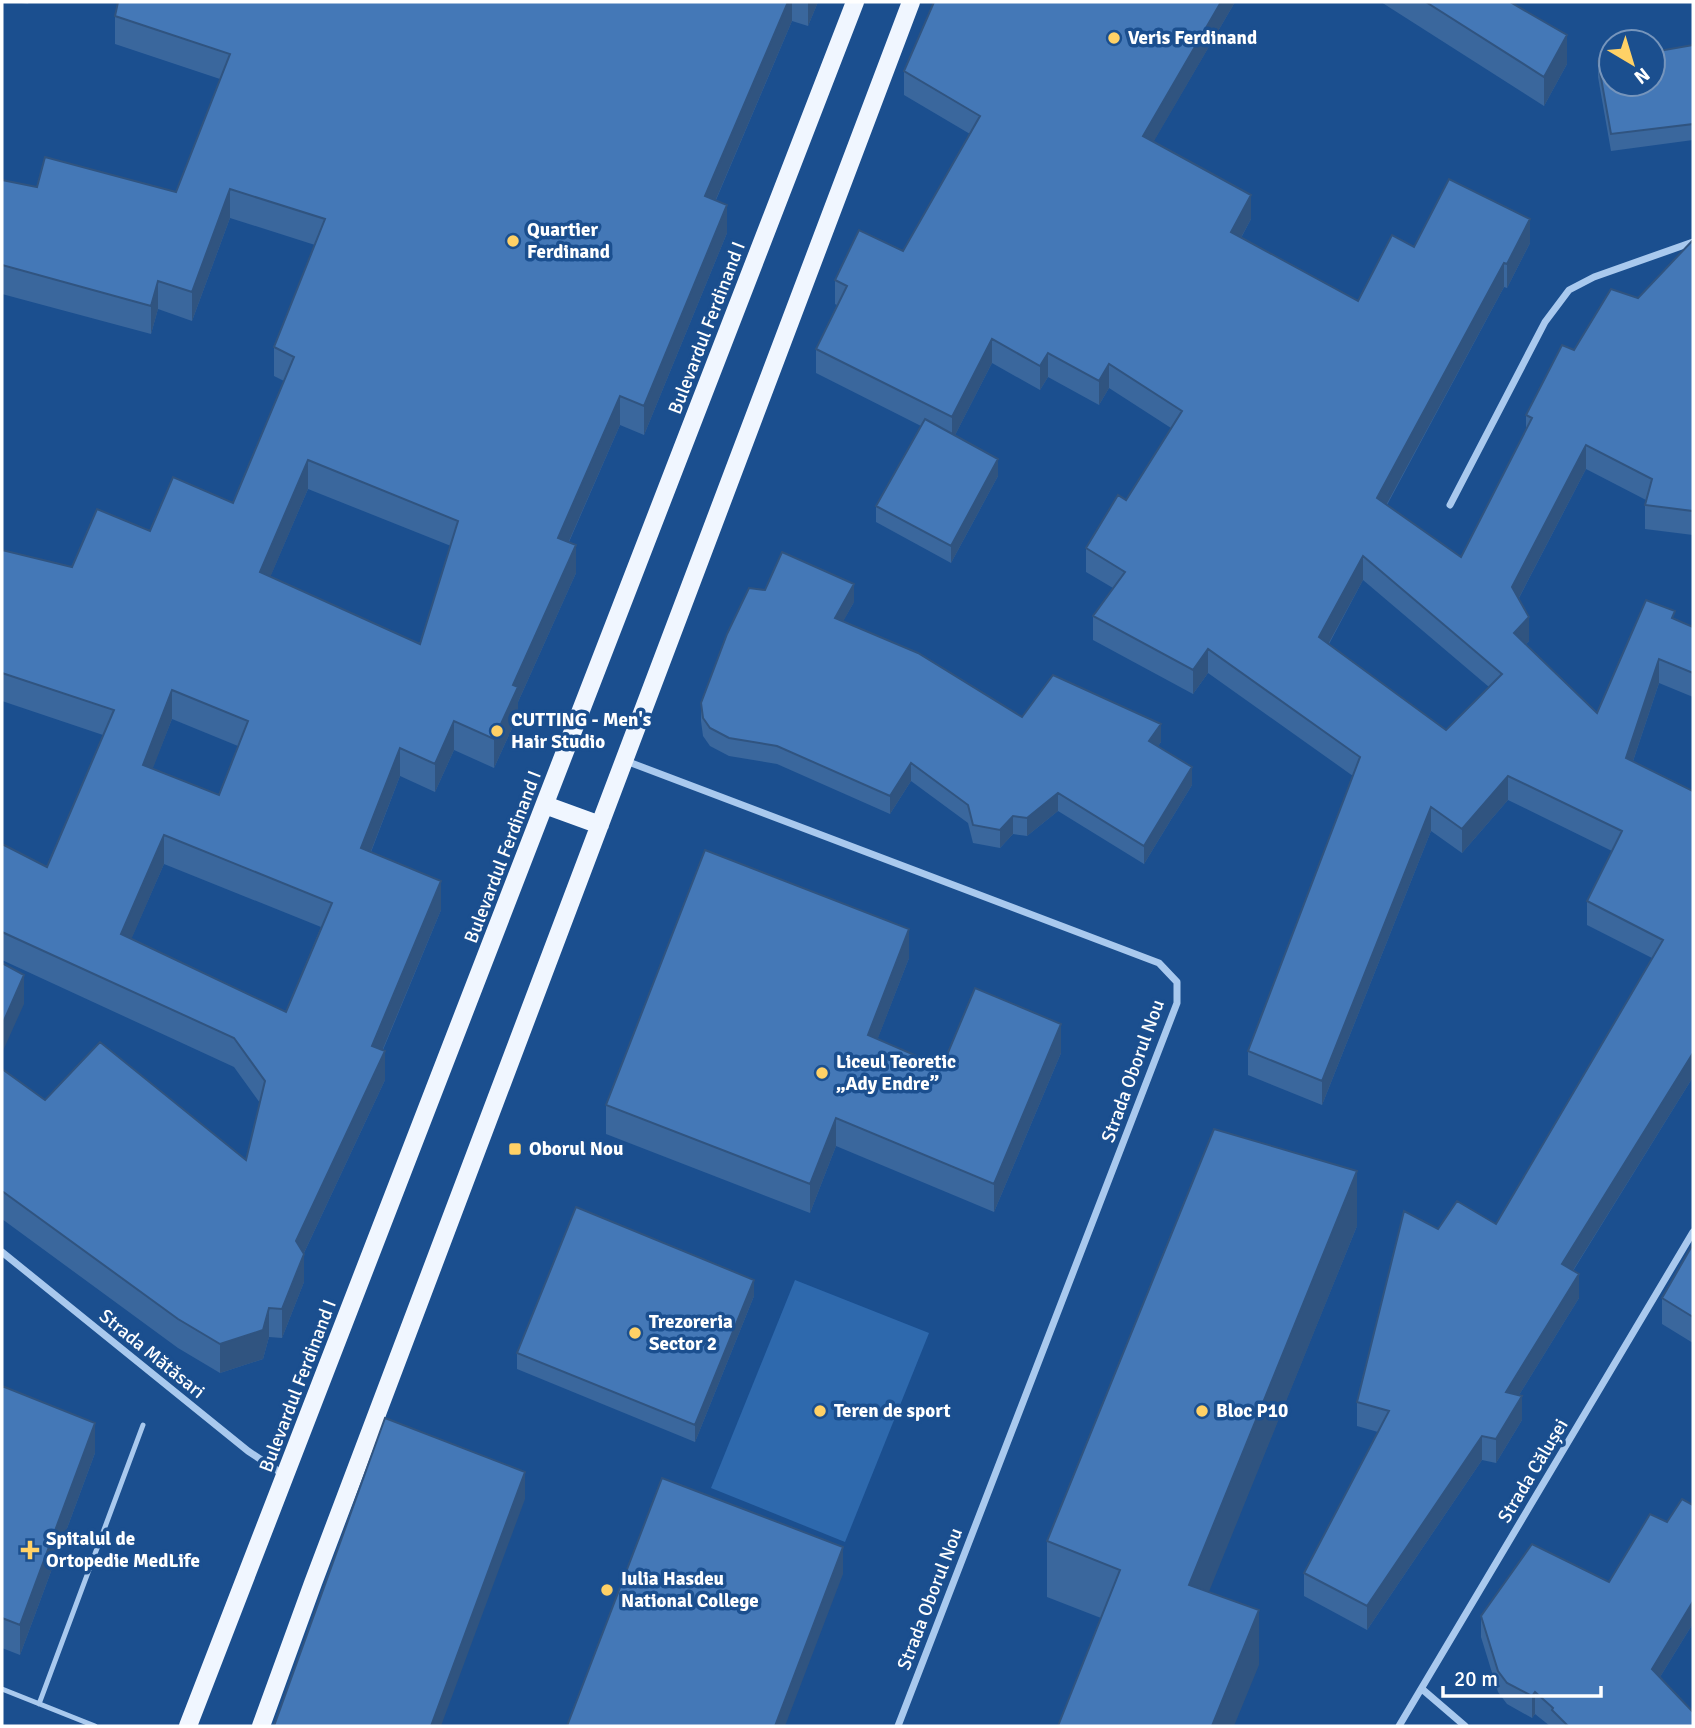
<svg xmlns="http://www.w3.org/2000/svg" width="1695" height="1728" font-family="Signika,sans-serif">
  <rect width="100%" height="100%" fill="#1b4f8f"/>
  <path fill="#2e69ad" d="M795,1280L929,1333L845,1542L711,1488Z"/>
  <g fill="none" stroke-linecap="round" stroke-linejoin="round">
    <path stroke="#a9c9ee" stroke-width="5" d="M2,1689L95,1726
      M39,1704L143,1425"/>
    <path stroke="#a9c9ee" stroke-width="7" d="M1450,505L1545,322L1569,290L1594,277L1693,242
      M626,761L1159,963L1177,982V1003L898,1726
      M2,1252L248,1451L284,1475
      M1422,1689L1465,1726
      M1399,1726L1693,1232"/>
    <path stroke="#f0f6ff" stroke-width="18" d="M545,805L600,825
      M188,1726L855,2
      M261,1726L313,1583L911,2"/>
  </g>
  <path fill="#3a679d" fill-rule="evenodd" d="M15,2H29L28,4Z
    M116,2H818L808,26L792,21L716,200L727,233L644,435L620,425L569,542L576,573L518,702V715L494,768L454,750L435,792L400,776L371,852L441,910L383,1050L385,1080L304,1253V1282L282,1338L269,1337L263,1359L220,1373L178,1348L2,1219V1069L45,1100L246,1160L260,1103L234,1067L2,960V844L47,867L103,735L2,701V550L72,567L150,531L233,503L284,381L274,376V347L315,245L230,218L192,321L158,309L151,334L2,294V180L37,187L176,192L220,79L115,44V16L118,3ZM308,489L451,546L420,644L270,577ZM172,719L238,746L219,795L152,769ZM164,864L321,927L286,1012L131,939Z
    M1235,2L1153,142L1251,219L1241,238L1358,301L1414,247L1530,243L1507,288L1504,287L1387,505L1461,557L1526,429V415L1574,350L1638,298L1693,240V535L1645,529V505L1646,500L1586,469L1519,598L1529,641L1526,644L1597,713L1675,619L1693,627V697L1659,683L1633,761L1693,1077L1573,1271L1579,1298L1519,1395L1522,1420L1496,1463L1482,1460L1367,1630L1304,1596V1573L1378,1432L1357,1426V1402L1438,1229L1496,1224L1652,958L1587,925V901L1612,851L1508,800L1462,853L1431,831L1322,1105L1248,1075V1051L1353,776L1208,673L1193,694L1093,640V616L1113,588L1086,572V548L1126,500L1171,428L1109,388L1099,405L1048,377L1040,390L992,363L955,435L998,476L951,563L876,522V506L921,426L816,373V349L837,305L835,304V280L903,251L970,134L904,95V71ZM1363,580L1489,687L1446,730L1329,644Z
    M1381,2H1510L1567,64L1544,106Z
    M1693,45V140L1611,151L1598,77V61Z
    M854,602L843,621L1022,717L1161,742L1158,746L1192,785L1144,864L1058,811L1027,836L1013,834L1000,848L973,843L968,823L911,781L890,814L777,764L729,756L710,746L703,736L701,721V703Z
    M909,958L877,1040L942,1067L1061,1053L994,1212L836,1146L810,1213L606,1134V1105Z
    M1357,1226L1208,1592L1259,1665L1101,1618L1047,1597V1541Z
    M1693,1244V1343L1662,1324V1298Z
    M754,1296L695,1442L517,1369V1353Z
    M2,1386L95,1453L20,1655L2,1648Z
    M1693,1505V1625H1692L1660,1677L1693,1726H1550L1535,1714L1532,1718L1507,1704L1498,1692L1481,1637V1616L1609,1582L1667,1522Z"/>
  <path fill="#305480" d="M788,2H792V21L705,225V196Z
    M808,2H818L808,26Z
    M1221,2H1235L1143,160V136Z
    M1567,35V64L1544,106V77Z
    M230,189V218L192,321V292Z
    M1251,195V219L1231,256V232Z
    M727,205V233L644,435V406Z
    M1530,219V243L1507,288V264Z
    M1504,263V287L1377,522V498Z
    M158,281V309L151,334V306Z
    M992,339V363L952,441V417Z
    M1048,353V377L1040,390V366Z
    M1109,364V388L1099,405V381Z
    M620,396V425L558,566V538Z
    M1586,445V469L1512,611V587Z
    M998,459V476L951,563V546Z
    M308,460V489L260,601V572Z
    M576,545V573L518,702V715L494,768V739L513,685Z
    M1363,556V580L1319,661V637Z
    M854,584V602L835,636V618Z
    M1529,617V641L1514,657V633Z
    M1208,649V673L1193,694V670Z
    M1659,659V683L1626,782V758Z
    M172,690V719L143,794V765Z
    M454,721V750L435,792V764Z
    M1161,724V742L1149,759V741Z
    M400,748V776L361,877V848Z
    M911,763V781L890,814V796Z
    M1192,767V785L1144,864V846Z
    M1508,776V800L1462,853V829Z
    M1058,793V811L1027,836V818Z
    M1431,807V831L1322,1105V1081Z
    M1013,816V834L1000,848V830Z
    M164,835V864L121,963V934Z
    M441,881V910L372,1075V1046Z
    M909,929V958L868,1064V1035Z
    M24,975V1004L2,1053V1025Z
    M1061,1024V1053L994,1212V1184Z
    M385,1051V1080L296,1270V1241Z
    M1693,1053V1077L1562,1288V1264Z
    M836,1118V1146L810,1213V1184Z
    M1357,1171V1226L1189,1641V1585Z
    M304,1254V1282L282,1338V1309Z
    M1579,1274V1298L1506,1416V1392Z
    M754,1280V1296L695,1442V1425Z
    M269,1308V1337L263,1359L220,1373V1344Z
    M1522,1396V1420L1496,1463V1439Z
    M95,1423V1453L20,1655V1625Z
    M1482,1436V1460L1367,1630V1606Z
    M525,1472V1499L441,1726H431Z
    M843,1547V1574L785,1726H775Z
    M1692,1603V1625L1652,1690V1669Z
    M1259,1610V1665L1234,1726H1212Z
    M1535,1692V1714L1532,1718V1696Z"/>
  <path fill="#4478b7" stroke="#305480" stroke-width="2" fill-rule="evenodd" d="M118,2H788L705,196L727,205L644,406L620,396L558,538L576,545L513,685L518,687L494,739L454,721L435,764L400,748L361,848L441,881L372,1046L385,1051L296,1241L304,1254L282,1309L269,1308L263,1330L220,1344L178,1319L2,1191V1069L45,1100L100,1042L246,1160L265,1081L234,1038L2,932V844L47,867L114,710L2,673V550L72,567L97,509L150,531L173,477L233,503L294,357L274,347L325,219L230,189L192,292L158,281L151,306L2,265V180L37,187L45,157L176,192L230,54L115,16ZM308,460L458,521L420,644L260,572ZM172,690L248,721L219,795L143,765ZM164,835L332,903L286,1012L121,934Z
    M934,2H1221L1143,136L1251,195L1231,232L1358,301L1392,235L1414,247L1449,179L1530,219L1507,264L1504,263L1377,498L1461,557L1532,418L1526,415L1562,345L1574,350L1611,289L1638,298L1693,240V511L1645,505L1652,479L1586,445L1512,587L1529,617L1514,633L1597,713L1646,600L1675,611L1672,618L1693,627V673L1659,659L1626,758L1693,791V1053L1562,1264L1579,1274L1506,1392L1522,1396L1496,1439L1482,1436L1367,1606L1304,1573L1389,1411L1357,1402L1404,1211L1438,1229L1457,1201L1496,1224L1663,940L1587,901L1622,831L1508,776L1462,829L1431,807L1322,1081L1248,1051L1360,757L1208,649L1193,670L1093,616L1125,572L1086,548L1118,495L1126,500L1182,411L1109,364L1099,381L1048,353L1040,366L992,339L952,417L816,349L847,286L835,280L859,230L903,251L980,116L904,71ZM1363,556L1502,674L1446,730L1319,637Z
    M1426,2H1510L1567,35L1544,77Z
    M1693,45V124L1611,134L1598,61L1611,59V84H1653V52Z
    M925,419L998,459L951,546L876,506Z
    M782,552L854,584L835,618L918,653L1022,717L1053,675L1161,724L1149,741L1192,767L1144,846L1058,793L1027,818L1013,816L1000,830L973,825L968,805L911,763L890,796L777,746L729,738L710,728L703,718L701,703L727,634L749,588L765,590Z
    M705,850L909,929L868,1035L942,1067L975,988L1061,1024L994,1184L836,1118L810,1184L606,1105Z
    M2,963L24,975L2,1025Z
    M1214,1129L1357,1171L1189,1585L1259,1610L1212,1726H1058L1120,1570L1047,1541Z
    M576,1207L754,1280L695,1425L517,1353Z
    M1693,1244V1317L1662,1298Z
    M2,1386L95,1423L20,1625L2,1618Z
    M385,1418L525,1472L431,1726H274Z
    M662,1478L843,1547L775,1726H567Z
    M1682,1499L1693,1505V1604L1692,1603L1652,1669L1693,1712V1726H1568L1552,1710L1553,1708L1535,1692L1532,1696L1507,1683L1498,1671L1481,1616L1532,1544L1609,1582L1650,1514L1667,1522Z"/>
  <g fill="#ffd166" stroke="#1b4f8f" stroke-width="2.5">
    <circle cx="1114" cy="38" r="7"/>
    <circle cx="513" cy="241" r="7"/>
    <circle cx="497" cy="731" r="7"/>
    <circle cx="822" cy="1073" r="7"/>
    <rect x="508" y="1142" width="14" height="14" rx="3.5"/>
    <circle cx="635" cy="1333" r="7"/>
    <circle cx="820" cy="1411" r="7"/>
    <circle cx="1202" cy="1411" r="7"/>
    <path d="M26.5 1539.5h7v7h7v7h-7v7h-7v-7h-7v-7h7z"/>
    <circle cx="607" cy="1590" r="7"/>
  </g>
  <g text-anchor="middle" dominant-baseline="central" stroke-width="7" stroke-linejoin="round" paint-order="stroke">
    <g font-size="19" font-weight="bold" fill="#fff" stroke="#1b4f8f" text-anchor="start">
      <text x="1128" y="38">Veris Ferdinand</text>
      <text x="527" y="230">Quartier<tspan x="527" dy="22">Ferdinand</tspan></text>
      <text x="511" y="720">CUTTING - Men's<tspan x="511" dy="22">Hair Studio</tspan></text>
      <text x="836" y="1062">Liceul Teoretic<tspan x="836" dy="22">„Ady Endre”</tspan></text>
      <text x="529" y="1149">Oborul Nou</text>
      <text x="649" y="1322">Trezoreria<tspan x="649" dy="22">Sector 2</tspan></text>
      <text x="834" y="1411">Teren de sport</text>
      <text x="1216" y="1411">Bloc P10</text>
      <text x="46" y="1539">Spitalul de<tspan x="46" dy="22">Ortopedie MedLife</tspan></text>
      <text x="621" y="1579">Iulia Hasdeu<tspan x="621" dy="22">National College</tspan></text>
    </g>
    <g font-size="19" fill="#fff" stroke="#1b4f8f">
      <text transform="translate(707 328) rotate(-69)">Bulevardul Ferdinand I</text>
      <text transform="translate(503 857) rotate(-69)">Bulevardul Ferdinand I</text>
      <text transform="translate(1133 1071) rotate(-70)">Strada Oborul Nou</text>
      <text transform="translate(152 1354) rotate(39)">Strada Mătăsari</text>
      <text transform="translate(298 1386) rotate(-69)">Bulevardul Ferdinand I</text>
      <text transform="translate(1533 1471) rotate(-59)">Strada Călușei</text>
      <text transform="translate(930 1599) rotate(-69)">Strada Oborul Nou</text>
    </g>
  </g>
  <rect width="1695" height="1728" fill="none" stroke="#ffffff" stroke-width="7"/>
  <g transform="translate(1632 63) rotate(142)"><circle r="33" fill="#1b4f8f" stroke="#7695bc" stroke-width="2"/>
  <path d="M0-5L12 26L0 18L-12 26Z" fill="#ffd166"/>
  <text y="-10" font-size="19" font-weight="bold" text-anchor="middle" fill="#ffffff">N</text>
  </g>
  <path d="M1443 1686v10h158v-10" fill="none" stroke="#ffffff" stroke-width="3.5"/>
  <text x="1454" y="1686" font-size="21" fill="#ffffff" stroke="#1b4f8f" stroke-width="5" paint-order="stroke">20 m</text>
</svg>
